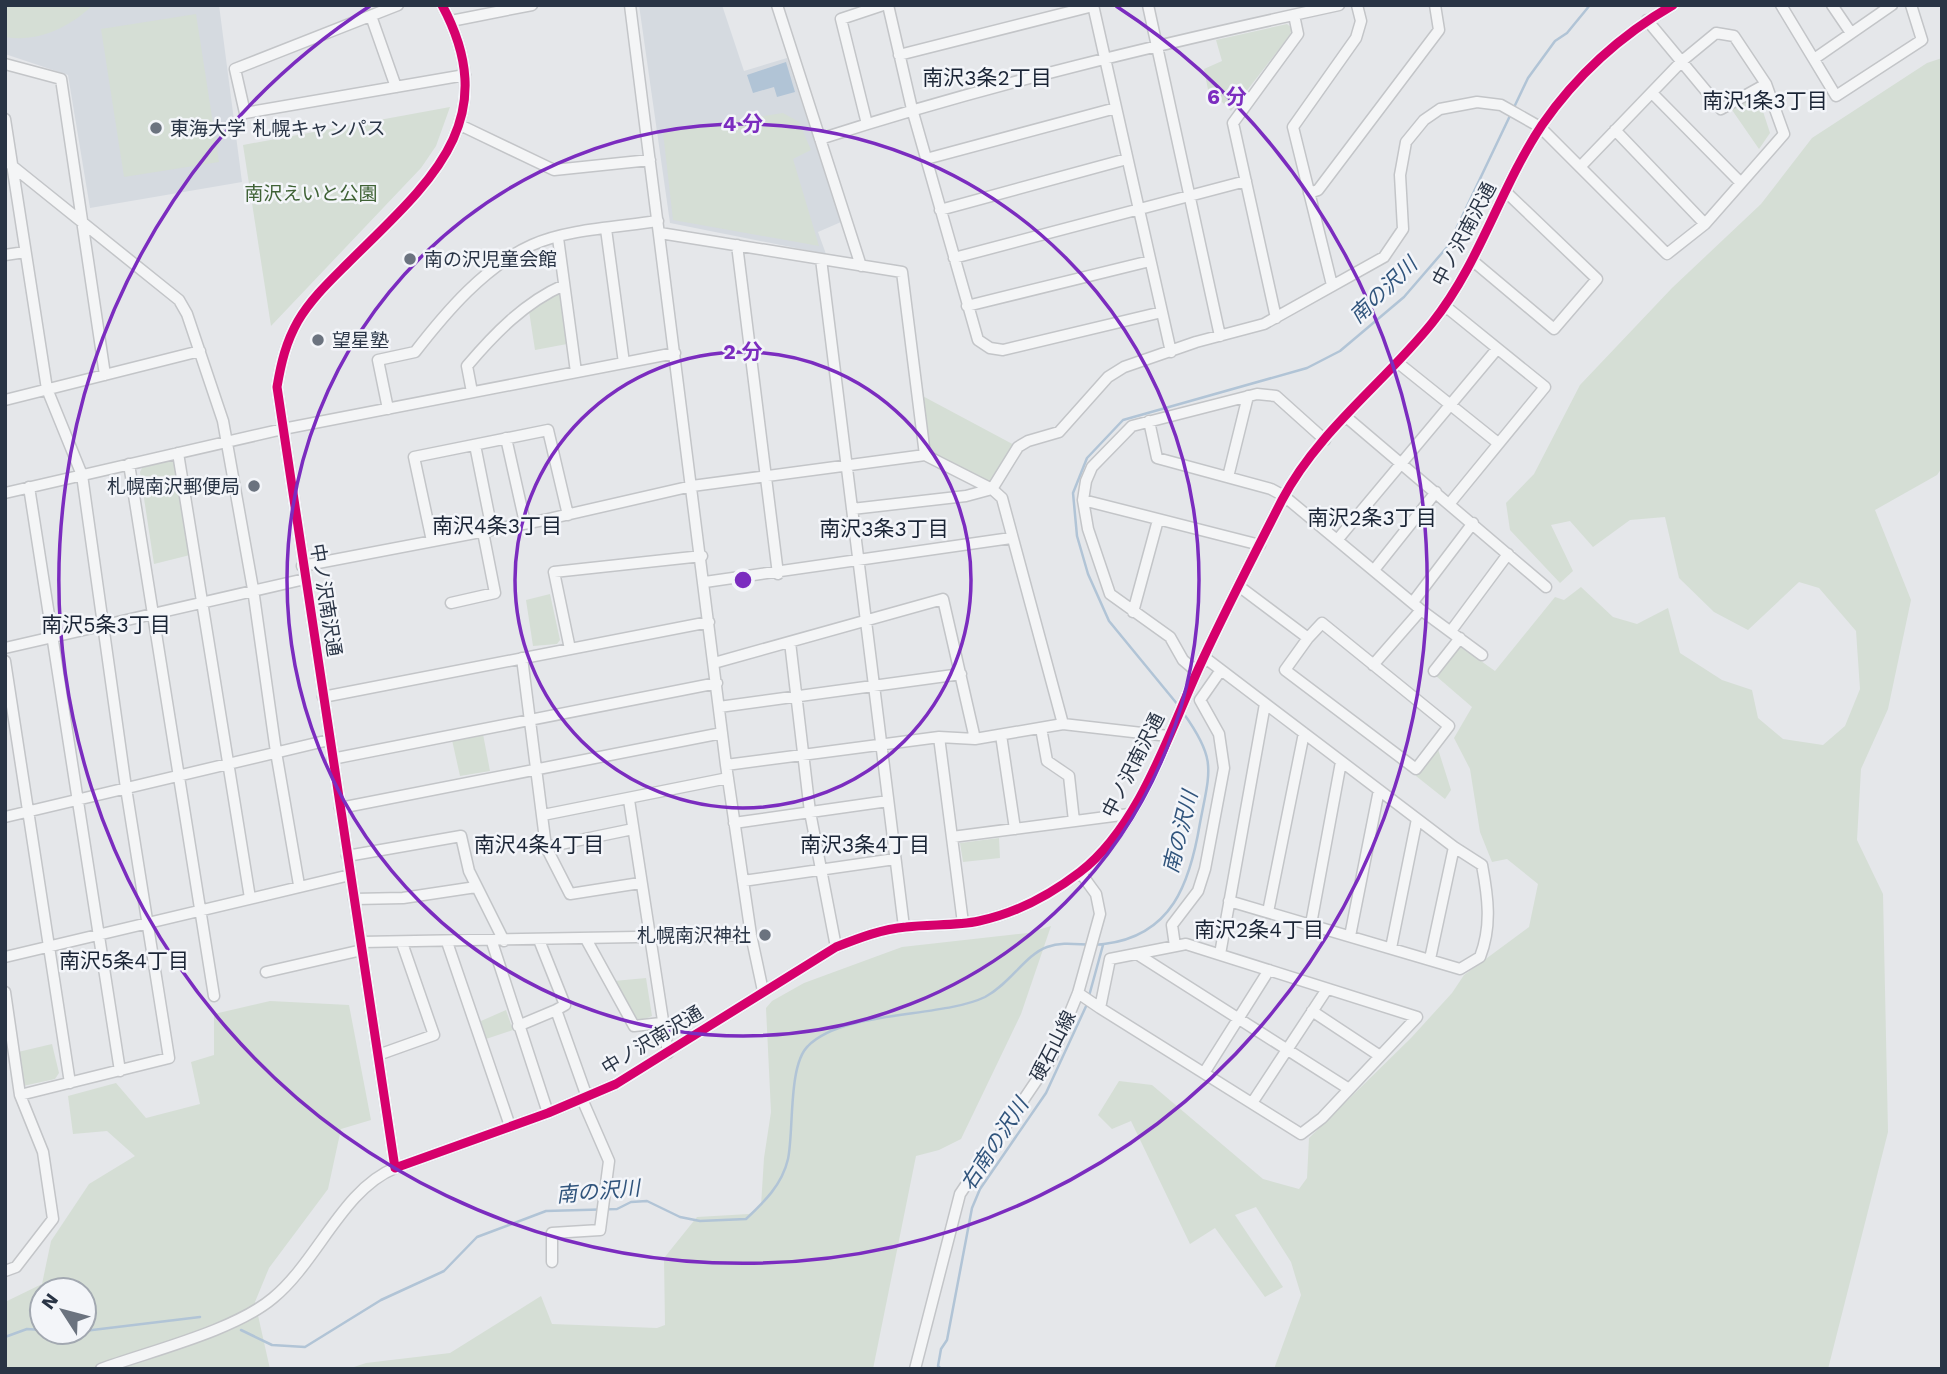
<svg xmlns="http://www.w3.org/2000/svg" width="1947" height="1374" font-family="'Work Sans','Noto Sans JP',sans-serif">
  <rect width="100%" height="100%" fill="#e5e7ea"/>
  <path fill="#d5dae0" d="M5,5H219L242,182L90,208L68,75L5,54Z
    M639,5H722L744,71L787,58L841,222L818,232L826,254L670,223Z"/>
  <path fill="#d5ded5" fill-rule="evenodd" d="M5,5H93C70,27 38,43 5,37Z
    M196,14L219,162L124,177L101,29Z
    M1287,24L1292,28L1290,35L1231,111L1220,100H1210L1204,69L1222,61L1216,40Z
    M1942,58V468L1937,475L1875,510L1911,600L1888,709L1861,769L1857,840L1883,894L1888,1132L1828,1369H1274L1301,1295L1291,1262L1256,1207L1235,1215L1283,1287L1265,1297L1215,1228L1190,1244L1131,1121L1112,1129L1098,1115L1119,1081L1152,1085L1263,1179L1299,1189L1307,1178L1309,1138L1411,1038L1452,993L1464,975L1529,927L1538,884L1507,859L1492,862L1480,832L1470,769L1454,738L1472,707L1436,676L1460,646L1495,671L1555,597L1564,600L1581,587L1613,617L1637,624L1668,608L1680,653L1722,680L1752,690L1758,718L1783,739L1823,745L1845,726L1860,689L1856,631L1819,588L1799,582L1748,630L1714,612L1679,578L1665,517L1630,520L1593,547L1570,521L1551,525L1573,571L1560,583L1510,530L1506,503L1534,474L1580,385L1672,288L1761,204L1812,138L1927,63Z
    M1758,96L1770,133L1759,149L1732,110Z
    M450,107L436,146L421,168L271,326L243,145Z
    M783,113L799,122L811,150L793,159L819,246L673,220L663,132Z
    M561,292L567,344L535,350L529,311Z
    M917,393L1018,447L992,489L925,455Z
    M171,460L176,464L190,555L154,564L140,472L142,468Z
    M550,594L560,640L557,644L533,646L526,600Z
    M483,734L490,771L460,776L452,740Z
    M1438,749L1451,790L1445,799L1416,776Z
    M999,838L1000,858L963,862L960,843Z
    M1051,926L1021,1014L961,1139L939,1150L916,1156L873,1369H348L366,1363L450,1353L541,1296L552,1324L657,1328L665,1325L664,1258L697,1217L749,1214L761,1206L764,1158L771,1112L766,1008L772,1001L804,983L902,947L1028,933Z
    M646,978L652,1016L637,1022L614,981Z
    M270,1001L349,1005L371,1120L341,1129L328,1189L269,1268L255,1302L270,1369H5V1302L42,1284L51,1241L89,1184L135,1156L107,1131L73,1134L68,1096L116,1083L146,1118L200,1104L191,1062L214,1055V1014ZM42,1290H84V1332H42Z
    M506,1010L513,1030L486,1039L481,1021Z
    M52,1044L59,1073L55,1079L23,1086L18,1052Z"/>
  <path fill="#b1c4d6" d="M786,62L795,92L777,97L774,87L753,93L747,75Z"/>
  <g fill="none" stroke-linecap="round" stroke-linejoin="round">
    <path stroke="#b1c4d6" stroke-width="2.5" d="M1178,705L1109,621L1088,574L1077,536L1073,493L1087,458L1123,420L1307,368L1340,351L1404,297L1448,246L1528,78L1555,41L1567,33L1590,5
      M1089,996L1103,945
      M241,1330L272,1345L305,1347L381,1300L444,1271L477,1237L546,1211L617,1209L631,1202L647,1201L680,1217L700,1221L746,1219C764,1202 782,1185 788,1159C794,1131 788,1065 808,1046C843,1010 942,1018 985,997C1010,984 1025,955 1047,947C1067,940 1085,947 1104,944C1172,936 1190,883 1200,823C1210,770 1217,760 1184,714
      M84,1331L200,1317
      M5,1337L27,1329L42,1330
      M941,1369L938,1366L941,1349L947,1340L972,1208L980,1189L1046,1093L1088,1002"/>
    <defs>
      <path id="minor" d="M398,5L235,69L245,113L465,75
        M442,5C506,124 425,186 347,264C329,282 311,299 298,321C286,342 281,363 277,387L395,1168L548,1113L616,1084L836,947C859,938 882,929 906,927C931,924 956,926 979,921C1017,913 1050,895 1080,872C1141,825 1170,729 1202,661C1227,607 1255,553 1282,500C1318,431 1384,383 1432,323C1480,263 1500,188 1542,125C1576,76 1621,35 1673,5
        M630,5L726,765L751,935L763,991
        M777,5L861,266
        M888,5L912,109L978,340L990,348L1003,350L1162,312
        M1093,5L1171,352
        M1148,5L1220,336
        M1781,5L1836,96L1922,40L1911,5
        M1832,5L1851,33
        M371,16L396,87
        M1647,20L1721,109L1766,84
        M451,21L532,5
        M899,55L1093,6
        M1814,59L1892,5
        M5,64L61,79L105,375
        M1652,93L1741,183
        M5,119L47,389L82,475L126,788L169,1058L20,1095
        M867,124L841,19L883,5
        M460,125L554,170L650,160
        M1615,130L1705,224
        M820,139C990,84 1164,43 1339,5
        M926,159L1116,108
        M11,165L179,300L187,314L223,421L253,589L276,752L299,885
        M1309,193L1318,190L1439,30L1435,5
        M940,210L1127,159
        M606,229L624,363
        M660,233L902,272L925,455
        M558,238L576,372
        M737,245L778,574
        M5,255L25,252
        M954,258L1246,181
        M821,259L904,927
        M1473,261L1554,329L1597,279L1506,192
        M1332,285L1293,127L1356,38L1361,21L1357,5
        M967,306L1150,261
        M1445,306L1545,387L1450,503
        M1276,318L1233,123L1298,34L1294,15
        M1397,362L1498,443
        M472,392L467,366C494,334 525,302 564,285
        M5,400L200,351
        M388,409L378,360L415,352C446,312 485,266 532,245C567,229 620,227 658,221
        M1345,416L1546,587
        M1149,421L1157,458L1271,489L1284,496L1421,610L1482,655
        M506,438L525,523
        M475,445L492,530
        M178,453L250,898
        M129,464L214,996
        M1228,477L1248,396
        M29,487L120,1071
        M5,493L283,429L675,353
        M1083,500L1260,545
        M852,509L966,496L992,489
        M1338,539L1497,349
        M432,541L414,457L548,430L568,515
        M302,566L544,520L692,486L925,455L992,489
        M1374,570L1436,492
        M705,582L1011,538
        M1240,587L1308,638L1322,623L1449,726L1416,769L1285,670L1308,638
        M1413,602L1473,523
        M451,603L495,593L483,532
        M1133,612L1158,520
        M1451,631L1508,554
        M790,642L810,812L836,947
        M5,648L305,579
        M570,649L554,572L702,556
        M1204,657L1454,847L1430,959
        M522,658L546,847L570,894L640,883
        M5,661L70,1083
        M714,663L943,599L975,739
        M1373,665L1421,610
        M1434,671L1460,638
        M1197,672L1183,660L1170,637L1110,594L1088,529L1083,500L1086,481L1092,467L1132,426L1257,394L1276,396L1325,440
        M323,697L709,622
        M719,707L961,674
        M1041,728L1047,761L1069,776L1074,821
        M1001,735L1015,829
        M1168,736L1063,724L1002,498L992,489L1018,447L1028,441L1059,432L1108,377L1124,367L1196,342L1264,324L1384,257L1403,229L1400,175L1406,142L1424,120L1440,109L1477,102L1501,105L1540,127L1667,254L1705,224L1784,134L1766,84L1734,36L1716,33L1682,61L1580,167
        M939,737L963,923
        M332,759L717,683
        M726,765L939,737L975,739L1063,724
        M629,800L668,1053
        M340,808L722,733
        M543,815L728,778
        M5,817L329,740
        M734,823L888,801
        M952,837L1129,814
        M546,847L633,829
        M347,856L461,836L469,871L504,941
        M743,881L895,859
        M354,899L403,898L476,887
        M1229,901L1460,969L1480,957C1492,926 1488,897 1482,865L1454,847
        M1268,912L1304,733
        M1311,924L1341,762
        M1350,936L1379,790
        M586,939L634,1026L661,1023
        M539,940L565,1005L556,1010
        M361,942L751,935
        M447,942L510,1126
        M492,942L548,1113
        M1175,946L1172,925L1198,891L1205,869L1224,768L1219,734L1200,700L1221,670
        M1391,948L1417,819
        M1137,954L1349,1089
        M1220,954L1265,704
        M5,957L350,875
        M266,972L362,950
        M5,992L20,1095L43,1152L53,1219L16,1267L5,1271
        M1078,993L1100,1008L1301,1134L1322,1118L1417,1017L1186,944L1110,959L1100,1008
        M1312,1011L1380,1056
        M518,1026L556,1010L587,1097
        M378,1055L434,1035L402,943
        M1204,1073L1269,970
        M1252,1103L1327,989
        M552,1262V1233L600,1230L609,1161L582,1099
        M101,1369C150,1351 234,1331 273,1298C317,1262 343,1189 395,1168
        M915,1369L960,1194L1051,1059L1078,993L1100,914L1096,894L1080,872"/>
    </defs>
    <use href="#minor" stroke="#c3c5c8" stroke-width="13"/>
    <use href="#minor" stroke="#f4f5f6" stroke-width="10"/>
    <defs>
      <path id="cycleway" d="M442,5C506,124 425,186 347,264C329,282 311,299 298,321C286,342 281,363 277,387L395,1168L548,1113L616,1084L836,947C859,938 882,929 906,927C931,924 956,926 979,921C1017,913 1050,895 1080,872C1141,825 1170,729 1202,661C1227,607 1255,553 1282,500C1318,431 1384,383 1432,323C1480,263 1500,188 1542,125C1576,76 1621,35 1673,5"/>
    </defs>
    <use href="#cycleway" stroke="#f3f5f9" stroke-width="13"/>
    <use href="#cycleway" stroke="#d6006c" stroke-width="9"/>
  </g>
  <g fill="none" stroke="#7b2cbf" stroke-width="3.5">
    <circle cx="743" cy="580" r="228"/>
    <circle cx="743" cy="580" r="456"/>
    <path d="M1116 6A684 684 0 1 1 370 6"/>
  </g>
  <g fill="#6b737f" stroke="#f3f5f9" stroke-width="2.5">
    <circle cx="156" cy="128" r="7"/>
    <circle cx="410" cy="259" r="7"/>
    <circle cx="318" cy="340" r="7"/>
    <circle cx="254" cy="486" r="7"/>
    <circle cx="765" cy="935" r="7"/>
  </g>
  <g text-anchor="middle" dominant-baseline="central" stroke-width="5" stroke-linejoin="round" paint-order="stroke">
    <g font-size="19" fill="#293445" stroke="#f3f5f9" text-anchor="start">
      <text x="170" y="128">東海大学 札幌キャンパス</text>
      <text x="424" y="259">南の沢児童会館</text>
      <text x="332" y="340">望星塾</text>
      <text x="240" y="486" text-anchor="end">札幌南沢郵便局</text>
      <text x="751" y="935" text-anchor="end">札幌南沢神社</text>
    </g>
    <g font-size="19" fill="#3f6235" stroke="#f3f5f9">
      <text x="311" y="193">南沢えいと公園</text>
    </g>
    <g font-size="19" fill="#293445" stroke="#f3f5f9">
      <text transform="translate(1464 234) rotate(-62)">中ノ沢南沢通</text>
      <text transform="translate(326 600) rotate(81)">中ノ沢南沢通</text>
      <text transform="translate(1133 765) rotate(-63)">中ノ沢南沢通</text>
      <text transform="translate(652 1040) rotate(-31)">中ノ沢南沢通</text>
      <text transform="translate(1053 1046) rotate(-63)">硬石山線</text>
    </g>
    <g font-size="21" fill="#1b2536" stroke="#f3f5f9">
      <text x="987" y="77">南沢3条2丁目</text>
      <text x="1765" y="100">南沢1条3丁目</text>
      <text x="1372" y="517">南沢2条3丁目</text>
      <text x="497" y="525">南沢4条3丁目</text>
      <text x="884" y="528">南沢3条3丁目</text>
      <text x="106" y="624">南沢5条3丁目</text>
      <text x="539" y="844">南沢4条4丁目</text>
      <text x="865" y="844">南沢3条4丁目</text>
      <text x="1259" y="929">南沢2条4丁目</text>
      <text x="124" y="960">南沢5条4丁目</text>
    </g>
    <g font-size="21" font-style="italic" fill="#30547c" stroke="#f3f5f9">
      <text transform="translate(1383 290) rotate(-44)">南の沢川</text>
      <text transform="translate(1180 832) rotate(-76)">南の沢川</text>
      <text transform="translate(994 1144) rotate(-57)">右南の沢川</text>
      <text transform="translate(598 1191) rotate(-5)">南の沢川</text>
    </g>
  </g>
  <circle cx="743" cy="580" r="10" fill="#7b2cbf" stroke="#f3f5f9" stroke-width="3.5"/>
  <g font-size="21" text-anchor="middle" font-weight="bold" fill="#7b2cbf" stroke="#f3f5f9" stroke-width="5" stroke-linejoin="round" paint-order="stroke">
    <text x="1227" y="104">6 分</text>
    <text x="743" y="131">4 分</text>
    <text x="743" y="359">2 分</text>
  </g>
  <rect width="1947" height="1374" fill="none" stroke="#293445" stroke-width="14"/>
  <g transform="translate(63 1311) rotate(306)"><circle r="33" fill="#f3f5f9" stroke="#a2a8b1" stroke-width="2"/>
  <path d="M0-5L12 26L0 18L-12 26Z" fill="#6b737f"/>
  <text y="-10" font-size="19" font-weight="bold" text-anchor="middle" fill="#293445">N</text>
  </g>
</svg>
